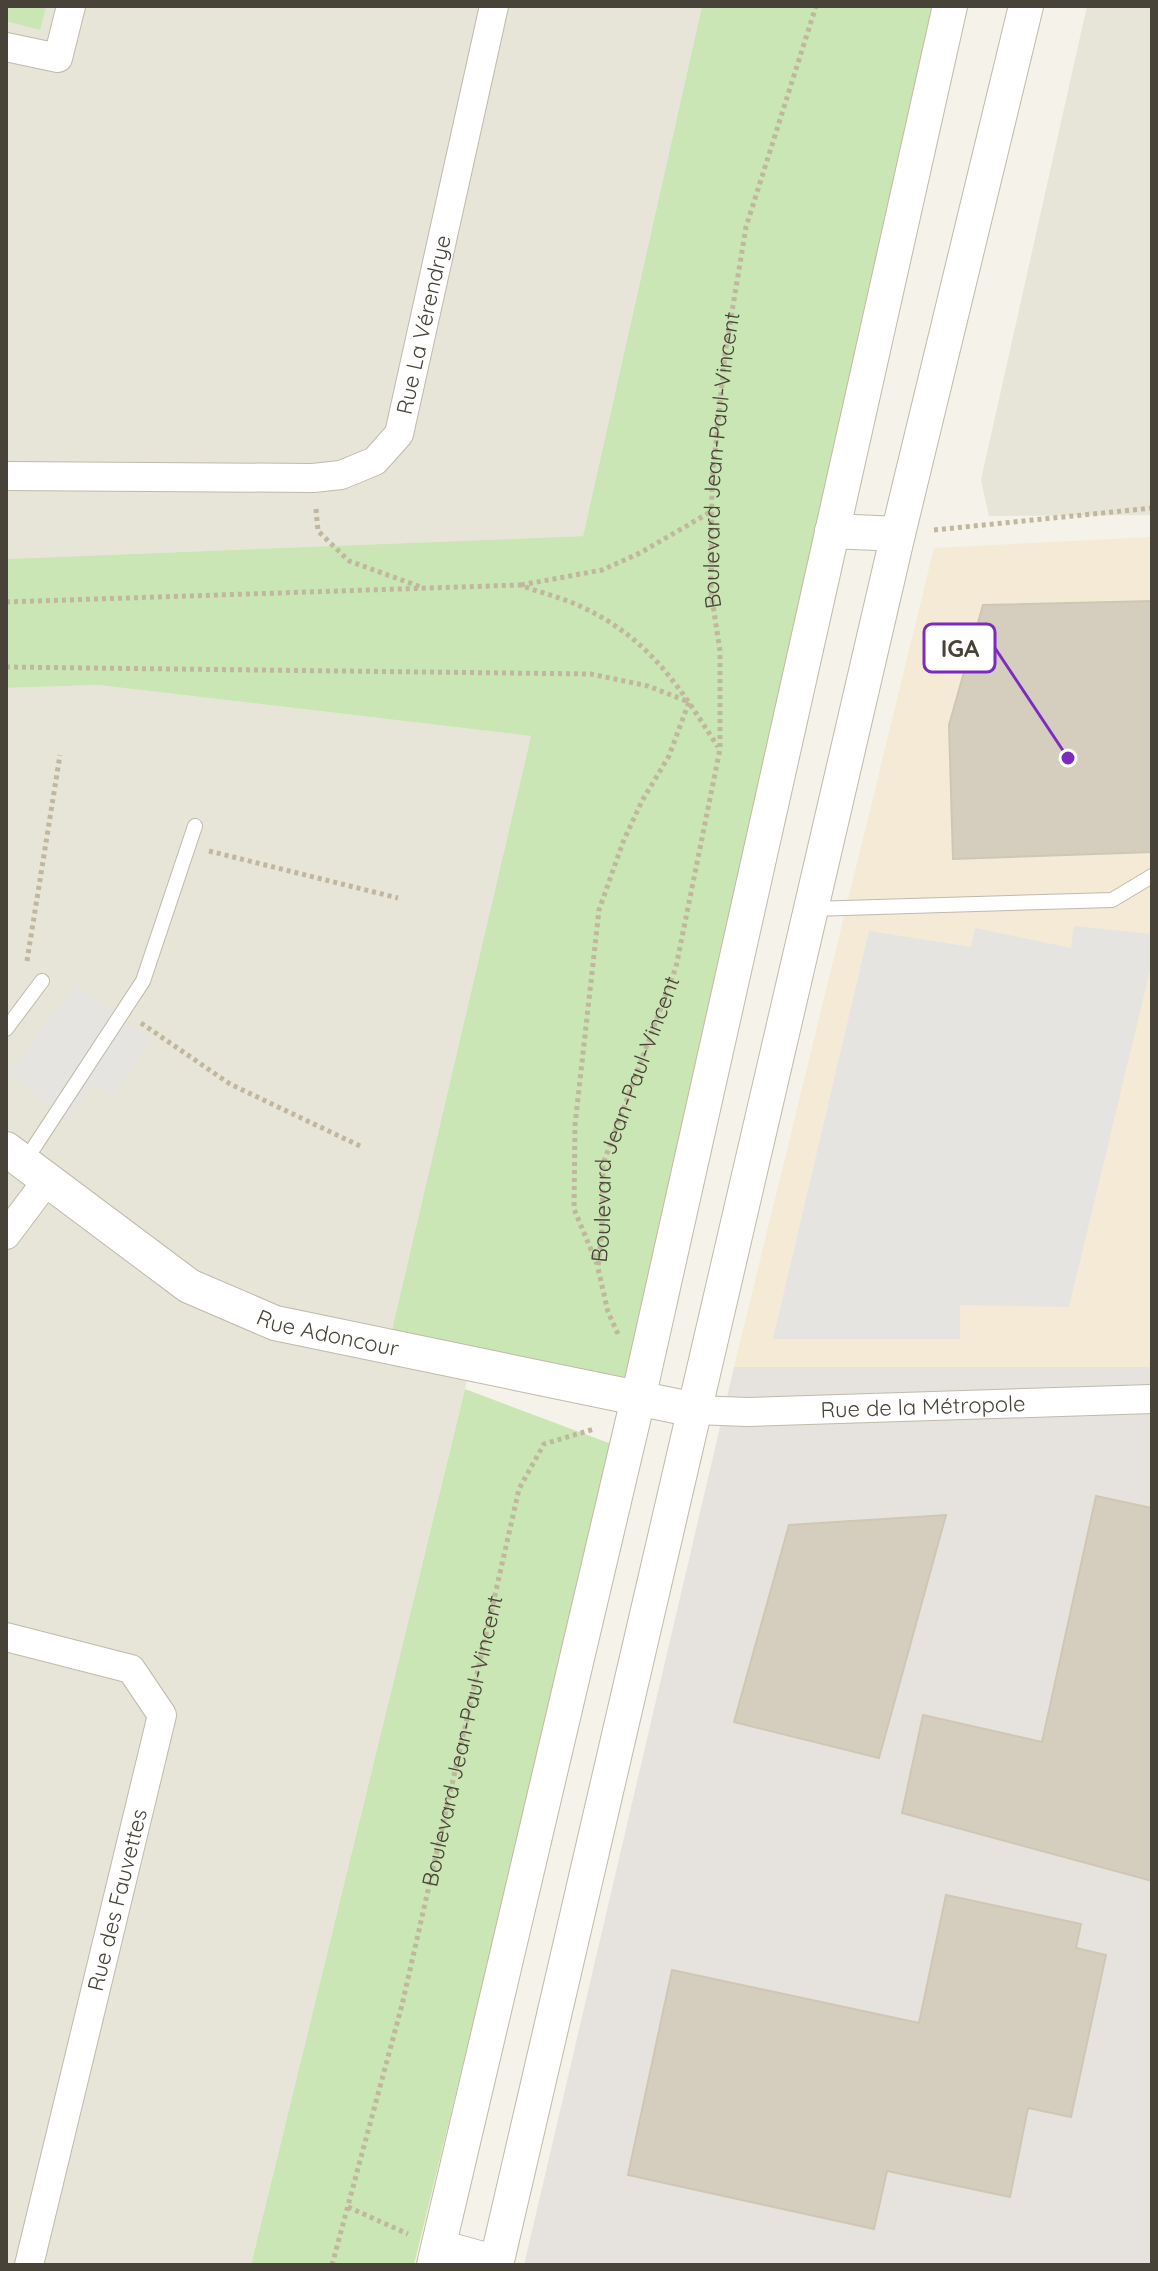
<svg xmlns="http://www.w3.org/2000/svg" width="1158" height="2271" font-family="Quicksand,sans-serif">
  <rect width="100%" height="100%" fill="#f4f2e9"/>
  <path fill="#e7e4d8" d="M6,6H702L583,536L6,559Z
    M1087,6H1152V515L989,516L981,480Z
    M98,685L531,736L388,1347L471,1364L251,2265H6V688Z"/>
  <path fill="#f4ead6" d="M1152,537V1367H734L934,548Z"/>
  <path fill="#e6e3de" d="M734,1367H1152V2265H524Z"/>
  <path fill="#cae6b4" d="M6,6H46L40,30L6,21Z
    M702,6H941L638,1399L388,1347L531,736L98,685L6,688V559L583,536Z
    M465,1389L614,1445L414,2265H251Z"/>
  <path fill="#e5e4e1" d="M1074,926L1152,934V962L1069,1307L960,1305V1339H773L869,931L971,947L975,928L1071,948Z
    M76,984L150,1039L113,1097L94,1083L67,1122L9,1072Z"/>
  <path fill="#d5cebf" stroke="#cfc7b3" stroke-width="2" d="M1152,601V852L953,859L949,725L983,605Z
    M1096,1496L1152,1508V1881L902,1813L923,1715L1042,1742Z
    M946,1515L879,1758L734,1722L789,1525Z
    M946,1895L1081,1924L1076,1948L1106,1955L1071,2117L1028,2108L1010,2197L887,2171L874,2229L628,2175L672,1970L919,2023Z"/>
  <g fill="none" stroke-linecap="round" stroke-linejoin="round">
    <defs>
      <path id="service" d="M811,909L1112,900L1152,876
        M6,1029L42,981
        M25,1161L143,981L195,826"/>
      <g id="minor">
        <path d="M6,47L58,58L71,6"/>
        <path id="s3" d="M6,476L313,478L341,475L375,461L399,434L494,6"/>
        <path d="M6,1235L48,1179"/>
        <path id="s4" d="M695,1410L748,1412L1152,1399"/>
        <path d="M6,1637L131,1669L162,1715L29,2265"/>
      </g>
      <g id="tertiary">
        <path d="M832,531L898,534"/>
        <path id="s5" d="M6,1149L189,1286L275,1323L695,1410"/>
        <path d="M439,2247L497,2263"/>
        <path d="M434,2265L638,1399L950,6"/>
        <path d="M496,2265L898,534L1026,6"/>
      </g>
    </defs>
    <use href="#service" stroke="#bfbaac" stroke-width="16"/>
    <use href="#minor" stroke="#bfbaac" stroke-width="30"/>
    <use href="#tertiary" stroke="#bfbaac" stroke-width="36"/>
    <g stroke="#c0b79e" stroke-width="5" stroke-dasharray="4 4" stroke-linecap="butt">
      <path d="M316,509L318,531L349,561L421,587"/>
      <path d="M934,530L1152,508"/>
      <path d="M521,585L602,570L640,553L712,511"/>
      <path d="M6,602L520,585C541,593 564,598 584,608C651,640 680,688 718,747"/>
      <path d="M6,667L591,674L648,686L689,702L669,756L642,801L623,842L599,910L575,1125L574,1209L597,1264"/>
      <path d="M209,851L398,898"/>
      <path d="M27,961L60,755"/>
      <path d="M141,1023L230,1084L360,1146"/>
      <path id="s1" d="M618,1334L608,1312L598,1268L602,1229L603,1164L676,967L720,749V651L711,592L712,481L725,354L746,227L816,6"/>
      <path d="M348,2207L408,2234"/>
      <path id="s2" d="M332,2265L402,2005L519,1489L544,1444L594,1429"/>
    </g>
    <use href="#service" stroke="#fff" stroke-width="14"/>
    <use href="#minor" stroke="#fff" stroke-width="28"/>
    <use href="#tertiary" stroke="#fff" stroke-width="34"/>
  </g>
  <g text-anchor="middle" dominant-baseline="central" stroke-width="6" stroke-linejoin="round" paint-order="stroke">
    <g font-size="22" fill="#474338" stroke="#fff">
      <text stroke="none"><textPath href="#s3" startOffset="520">Rue La Vérendrye</textPath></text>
      <text stroke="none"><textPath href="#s1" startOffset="896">Boulevard Jean-Paul-Vincent</textPath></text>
      <text stroke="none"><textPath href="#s1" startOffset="224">Boulevard Jean-Paul-Vincent</textPath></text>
      <text stroke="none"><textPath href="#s5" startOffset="376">Rue Adoncour</textPath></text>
      <text stroke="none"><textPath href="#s4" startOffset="228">Rue de la Métropole</textPath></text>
      <text stroke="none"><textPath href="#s2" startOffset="540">Boulevard Jean-Paul-Vincent</textPath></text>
      <text transform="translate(117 1900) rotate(-76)">Rue des Fauvettes</text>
    </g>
  </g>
  <path fill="none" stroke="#7b2cbf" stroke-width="3" d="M1068 758L995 648"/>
  <circle fill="#7b2cbf" stroke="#fff" stroke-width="3" cx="1068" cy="758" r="8"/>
  <rect fill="#fff" stroke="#7b2cbf" stroke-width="3" x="924" y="624" width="71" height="48" rx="8"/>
  <g font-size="24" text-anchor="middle" font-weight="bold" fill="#474338">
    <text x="960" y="657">IGA</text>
  </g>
  <rect width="1158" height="2271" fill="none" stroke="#474338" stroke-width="16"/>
</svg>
